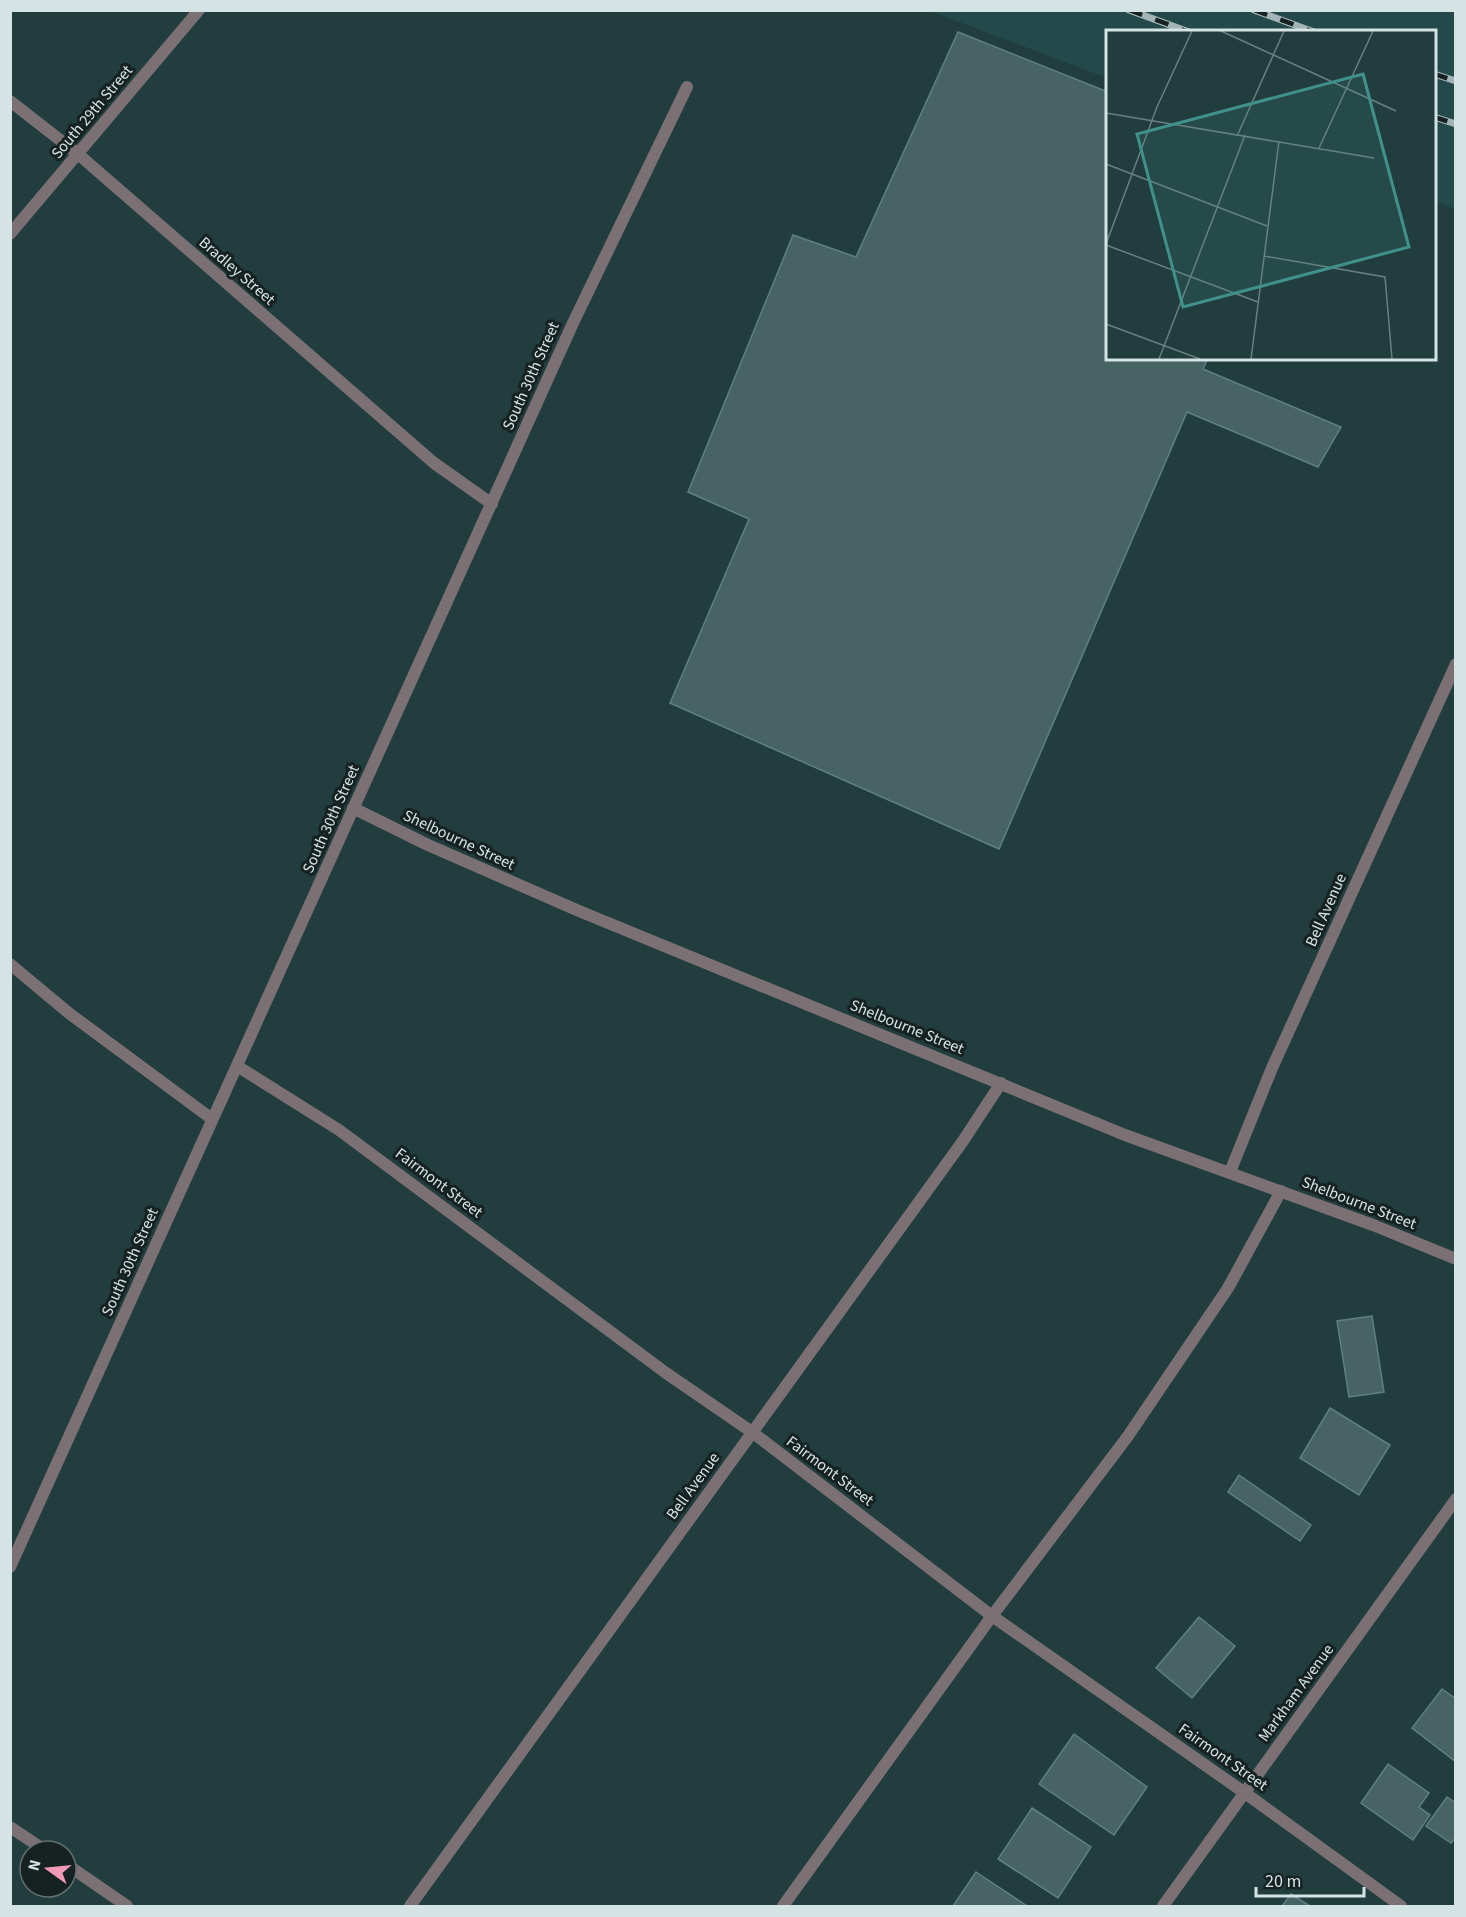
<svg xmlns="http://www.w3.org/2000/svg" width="1466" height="1917" font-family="'Source Sans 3',sans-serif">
  <rect width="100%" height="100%" fill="#223d3e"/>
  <path fill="#23494a" d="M930,11H1455V209L1435,201L1434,32H1108L1107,78Z"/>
  <path fill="#476364" stroke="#627f80" stroke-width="1.5" d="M958,32L1108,92V358H1208L1203,369L1341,427L1318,467L1187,412L999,849L670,703L749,519L688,492L793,235L856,257Z
    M1372,1316L1384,1392L1349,1397L1337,1321Z
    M1330,1408L1390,1445L1359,1495L1300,1458Z
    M1239,1475L1311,1525L1300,1541L1228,1492Z
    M1199,1617L1235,1646L1192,1698L1156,1668Z
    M1442,1689L1456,1699V1762L1412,1728Z
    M1074,1734L1147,1787L1114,1835L1039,1784Z
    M1388,1764L1429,1793L1419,1807L1430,1815L1413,1840L1361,1803Z
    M1447,1797L1456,1803V1837L1451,1843L1426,1826Z
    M1032,1808L1091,1847L1058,1898L998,1859Z
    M976,1872L1027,1906H953Z
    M1291,1894L1310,1906H1282Z"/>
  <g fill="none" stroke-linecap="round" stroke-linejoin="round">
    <path stroke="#7b7073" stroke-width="12" d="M783,1906L992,1616L1128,1436L1228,1288L1281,1191"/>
    <path stroke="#7b7073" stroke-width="12" d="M10,101L78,154L434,463L492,504
      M10,234L199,10
      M353,808L428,845L579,911L1125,1135L1373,1225L1456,1259
      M10,964L70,1014L212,1119
      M237,1066L339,1130L666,1373L752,1432L992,1616L1245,1793L1401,1906
      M1230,1172L1272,1068L1456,664
      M10,1567L573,323L687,87
      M10,1827L46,1851
      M66,1864L127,1906
      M410,1906L963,1141L1001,1083
      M1163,1906L1456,1499"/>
    <defs>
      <path id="rail" d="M1129,10L1189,32
        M1254,10L1314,32
        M1434,74L1456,81
        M1434,117L1456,124"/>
    </defs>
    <use href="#rail" stroke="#a2b4b5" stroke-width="7"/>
    <use href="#rail" stroke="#162122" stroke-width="4.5" stroke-dasharray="14" stroke-linecap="butt"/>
  </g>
  <g text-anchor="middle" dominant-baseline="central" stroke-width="6" stroke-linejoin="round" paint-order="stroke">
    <g font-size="16" fill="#d4e3e4" stroke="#162122">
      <text transform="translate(92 112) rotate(-50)">South 29th Street</text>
      <text transform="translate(237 271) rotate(41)">Bradley Street</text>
      <text transform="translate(531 376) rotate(-66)">South 30th Street</text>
      <text transform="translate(331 819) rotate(-66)">South 30th Street</text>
      <text transform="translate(459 840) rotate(25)">Shelbourne Street</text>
      <text transform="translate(1326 910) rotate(-66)">Bell Avenue</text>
      <text transform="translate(907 1027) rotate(22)">Shelbourne Street</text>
      <text transform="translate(439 1183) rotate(37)">Fairmont Street</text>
      <text transform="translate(1359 1203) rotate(21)">Shelbourne Street</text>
      <text transform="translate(130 1262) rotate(-66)">South 30th Street</text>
      <text transform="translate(830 1471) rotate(37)">Fairmont Street</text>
      <text transform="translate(693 1486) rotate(-54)">Bell Avenue</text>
      <text transform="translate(1296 1693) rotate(-54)">Markham Avenue</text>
      <text transform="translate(1223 1757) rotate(35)">Fairmont Street</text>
    </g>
  </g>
  <g transform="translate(1106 30)">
    <rect width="330" height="330" fill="#223d3e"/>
    <path fill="none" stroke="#697f80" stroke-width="1.5" d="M115,1L290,81M0,83L268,128M132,104L178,1M213,118L267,1M0,134L161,196M0,214L51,77L86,1M0,215L152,272M158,226L279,247L286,329M0,294L94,329M53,329L139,105M145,329L173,111"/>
    <path fill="#40918c" fill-opacity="0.15" stroke="#40918c" stroke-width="3" d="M257,44L303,217L77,277L31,104Z"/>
    <rect width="330" height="330" fill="none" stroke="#d4e3e4" stroke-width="3"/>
  </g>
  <rect width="1466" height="1917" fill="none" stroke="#d4e3e4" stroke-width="24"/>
  <g transform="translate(48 1869) rotate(285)"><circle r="28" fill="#162122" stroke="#626f70" stroke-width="1.5"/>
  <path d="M0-4.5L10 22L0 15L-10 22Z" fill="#f09ab7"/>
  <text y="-9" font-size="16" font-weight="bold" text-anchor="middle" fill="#d4e3e4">N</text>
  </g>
  <path d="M1256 1887v9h108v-9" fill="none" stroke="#d4e3e4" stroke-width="3"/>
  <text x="1265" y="1887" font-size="18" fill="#d4e3e4" stroke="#162122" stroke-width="4.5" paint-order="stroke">20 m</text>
</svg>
